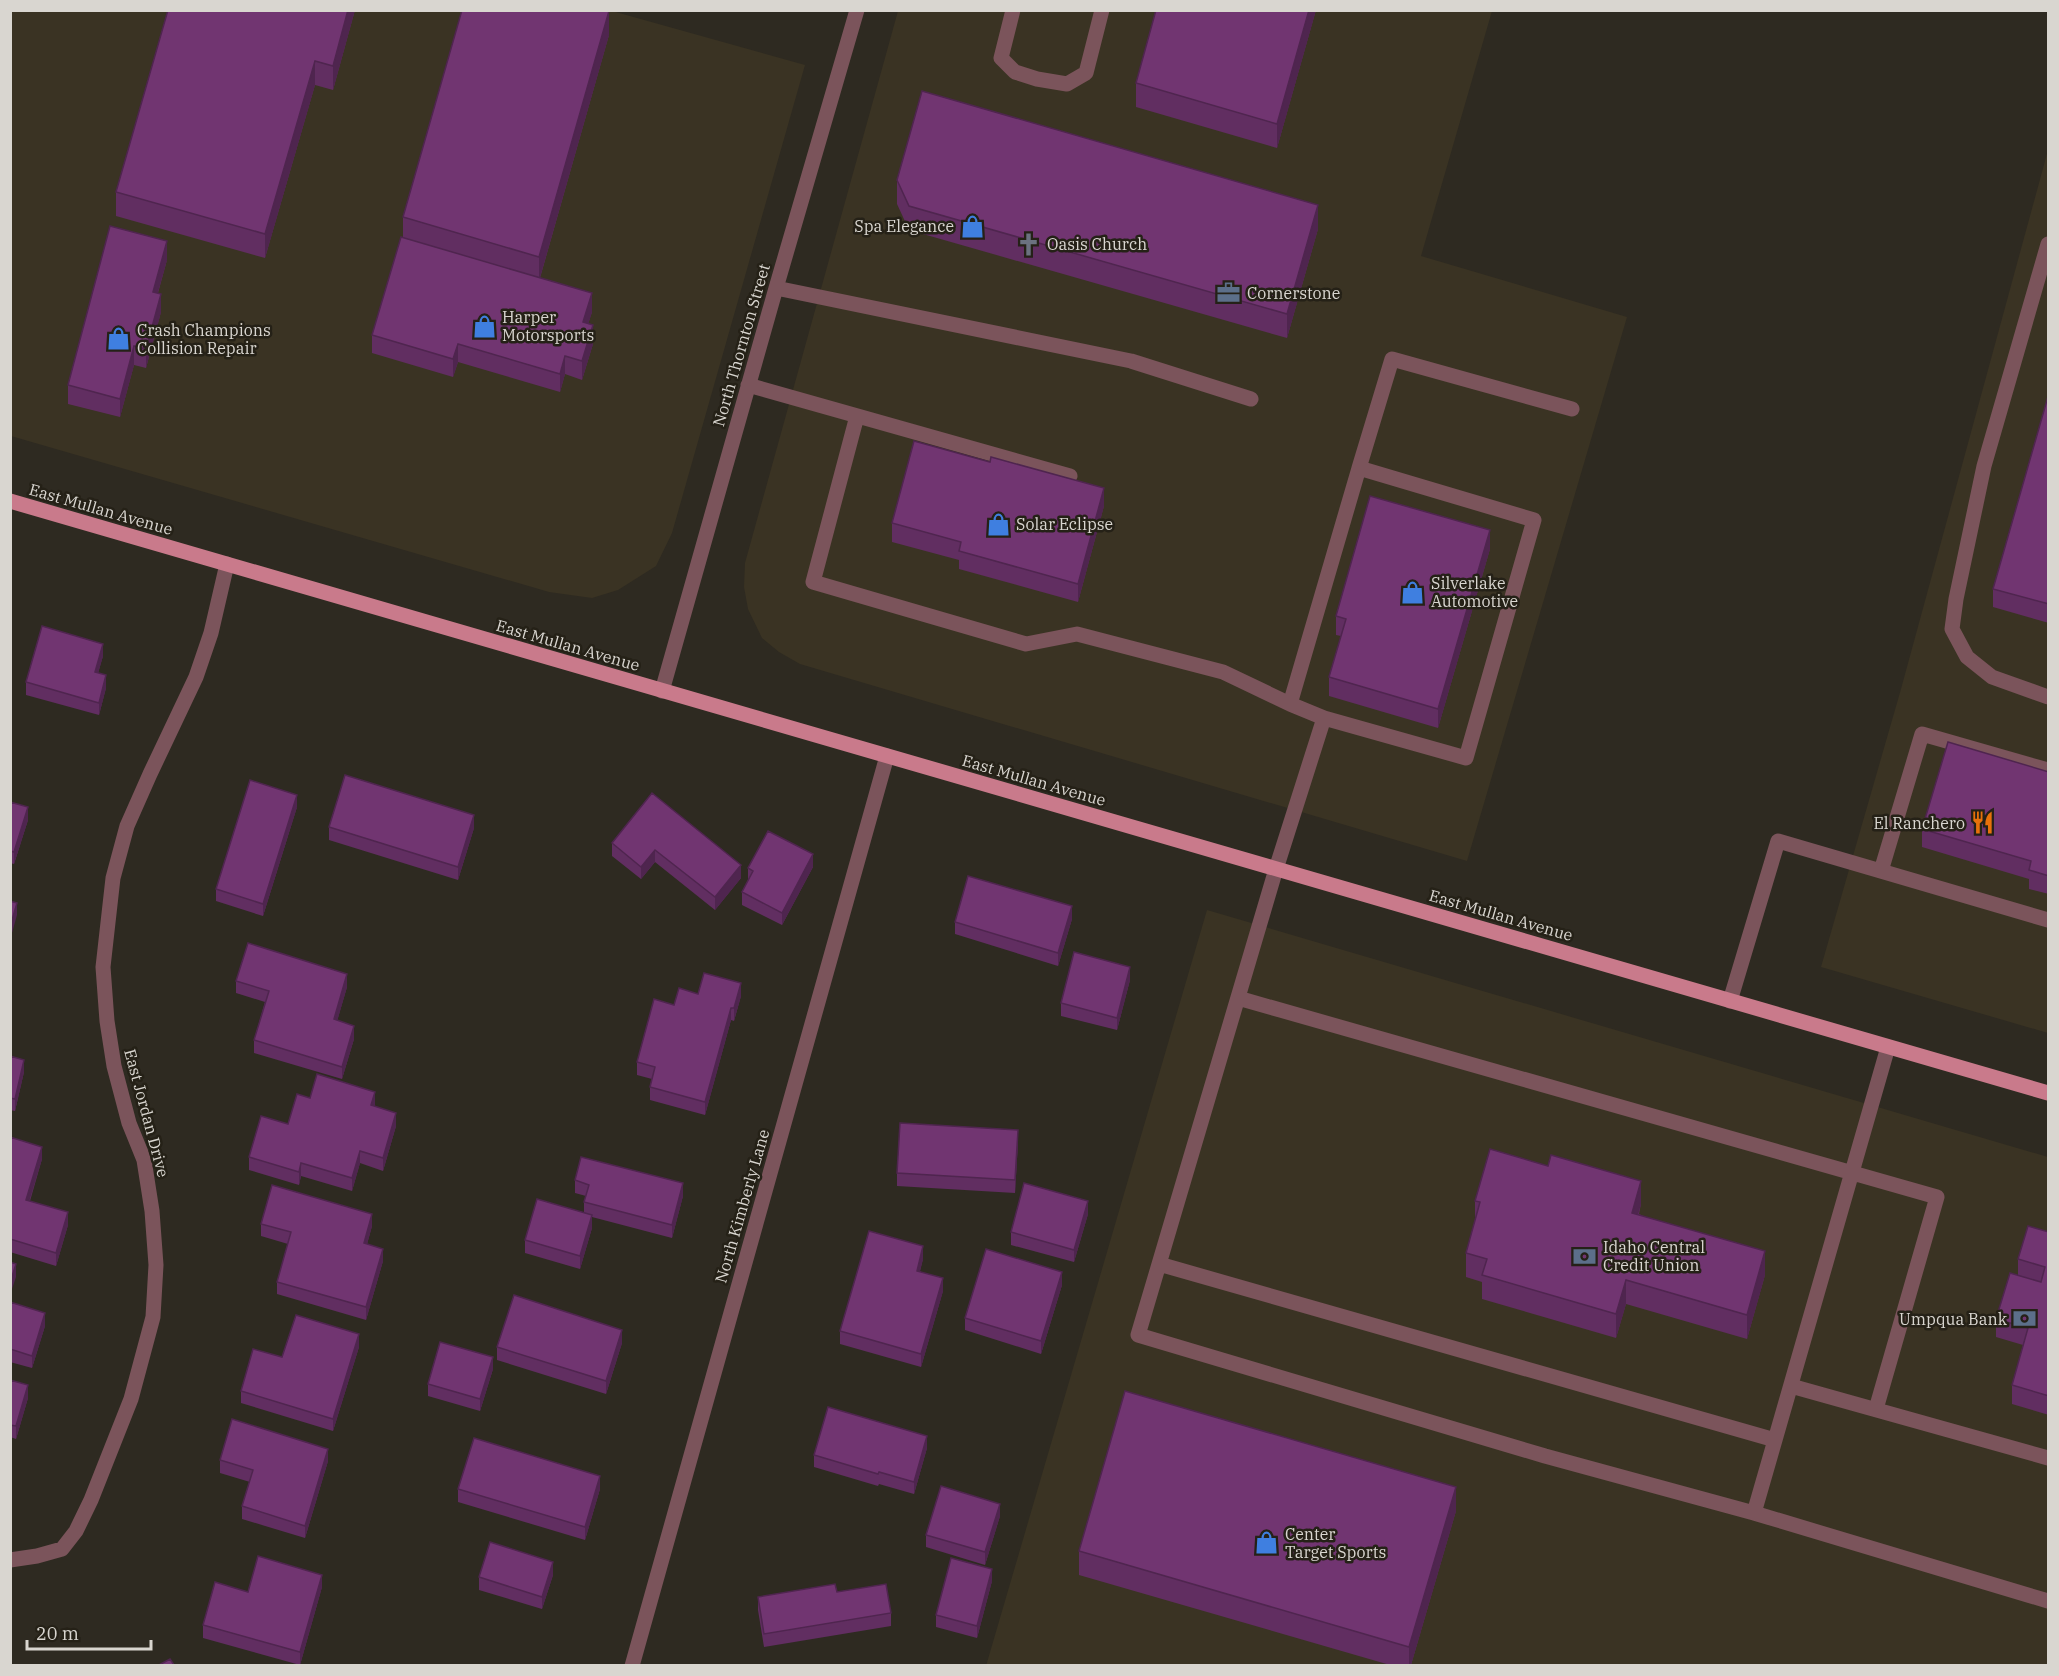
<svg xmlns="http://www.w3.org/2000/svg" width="2059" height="1676" font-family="'IBM Plex Serif',serif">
  <rect width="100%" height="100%" fill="#2e2a21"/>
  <path fill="#3a3323" d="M10,11H612L805,65L672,533L656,566L618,590L592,598L549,592L11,436Z
    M898,11H1492L1421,256L1627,317L1467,861L800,664L779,652L762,638L748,609L744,587L745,563Z
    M2048,150V1033L1821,967L1901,689Z
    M1207,910L2048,1157V1665L986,1666Z"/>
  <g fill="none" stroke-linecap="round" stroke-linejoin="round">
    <path stroke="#7b545b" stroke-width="15" d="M1013,10L1001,58L1015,72L1037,79L1067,84L1086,73L1102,10
      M2048,244L1984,466L1956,599L1952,629L1967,657L1992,677L2048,697
      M776,288L1131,361L1251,399
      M748,385L1070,476
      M857,416L813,582L1026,644L1077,634L1223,672L1290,704
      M1359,468L1392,359L1572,409
      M662,691L776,288L857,10
      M1324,718L1290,704L1359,468L1534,520L1466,758L1324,718L1276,869L1138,1335L1545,1456L1754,1513L1888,1047
      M1881,871L1922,734L2048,770
      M1238,998L1937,1197L1876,1409
      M1730,1001L1778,841L2048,920
      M1159,1264L1775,1440
      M1791,1386L2048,1458
      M1754,1513L2048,1601
      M10,1560L37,1556L62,1549L76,1531L91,1500L131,1399L153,1317L156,1265L152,1211L144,1160L129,1123L114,1066L107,1021L103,967L113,878L127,826L150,774L196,677L211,633L227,564
      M632,1666L887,756"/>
    <path stroke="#c97a8b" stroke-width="15" d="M10,501L2048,1093"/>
  </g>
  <path fill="#612e61" d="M355,10L333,90L315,85L265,258L116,216V192Z
    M1156,10H1316L1277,148L1136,107V83Z
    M609,35L540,278L592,312L588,324L593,344L582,380L565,374L560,392L458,362L453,377L372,353V335L403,237V217Z
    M897,180L1318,229L1287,338L909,230L897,204Z
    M167,260L158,293L161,312L146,368L134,365L120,417L68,404V385Z
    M2049,393V623L1993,607V589Z
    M1104,506L1078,602L959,569V560L892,542V523Z
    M1490,549L1438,728L1329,696V677L1341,636L1336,635V616Z
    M103,656L98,673L106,688L99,715L26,695V682Z
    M2049,772V894L2029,889V879L1922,847V829Z
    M652,793L741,878L715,910L655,862L641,879L612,856V843Z
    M10,802L28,820L14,864L10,863Z
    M297,807L263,916L216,901V889Z
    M329,827L474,828L458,880L329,840Z
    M813,867L782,925L742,905V892L748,880V868Z
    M1072,919L1058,966L955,934V922Z
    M1130,980L1117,1030L1061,1016V1003Z
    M236,981L347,987L337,1021L354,1039L342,1079L254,1053V1040L265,1002L236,993Z
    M741,996L734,1021L731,1020L705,1115L650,1100V1087L652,1079L637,1075V1062L674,1005Z
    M10,1056L24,1072L15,1111L10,1110Z
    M310,1098L375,1105L374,1107L396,1126L383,1171L360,1163L352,1191L301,1176L299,1185L249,1170V1157L288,1124Z
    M10,1137L42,1159L30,1201L68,1225L56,1266L10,1252Z
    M1018,1142L1015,1193L897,1186V1173Z
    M575,1180L683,1196L672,1238L592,1217V1228L580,1269L525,1253V1240L584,1213V1202L586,1196L575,1193Z
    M1475,1201L1641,1204L1639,1214L1765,1275L1747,1339L1626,1304L1616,1338L1482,1299V1282L1466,1277V1253L1475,1221Z
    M1088,1214L1074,1262L1011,1245V1232Z
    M261,1224L372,1226L367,1244L383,1261L366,1320L277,1294V1282L288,1244L261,1236Z
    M2049,1232V1415L2012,1404V1385L2023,1345L1996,1337V1319L2018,1275V1259Z
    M923,1259L920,1271L943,1291L921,1367L840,1344V1331Z
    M1062,1285L1041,1354L965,1330V1318Z
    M10,1302L45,1326L32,1368L10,1362Z
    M622,1343L606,1394L497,1360V1347Z
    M359,1347L333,1431L241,1403V1391L282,1357Z
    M493,1369L480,1411L428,1396V1384Z
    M10,1380L28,1398L16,1439L10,1437Z
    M927,1448L914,1494L879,1484L878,1486L814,1467V1455Z
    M220,1460L328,1461L305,1538L242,1519V1506L250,1482L220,1473Z
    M458,1489H600L585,1540L458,1502Z
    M1456,1511L1411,1665H1390L1079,1575V1551Z
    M1000,1516L985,1565L926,1547V1535Z
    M553,1575L542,1609L479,1590V1577Z
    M992,1581L977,1638L936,1627V1615Z
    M322,1587L300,1665L203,1638V1625L248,1592Z
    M837,1592L891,1613V1626L764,1647L758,1610V1597Z"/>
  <path fill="#4f254f" d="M348,10H355L333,90V66Z
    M1309,10H1316L1277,148V124Z
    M609,11V35L539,281V257Z
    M315,61V85L265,258V234Z
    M1318,205V229L1287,338V314Z
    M167,241V260L153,310V292Z
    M592,293V312L583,341V322Z
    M161,294V312L146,368V349Z
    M593,325V344L582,380V361Z
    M458,344V362L453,377V359Z
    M134,346V365L120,417V399Z
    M565,356V374L560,392V374Z
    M1104,488V506L1078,602V584Z
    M1490,530V549L1438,728V709Z
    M103,644V656L95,684V672Z
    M106,675V688L99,715V703Z
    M297,795V807L263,916V904Z
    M28,807V820L14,864V852Z
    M474,815V828L458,880V867Z
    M655,850V862L641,879V867Z
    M813,854V867L782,925V913Z
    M741,865V878L715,910V897Z
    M17,903V915L10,940V927Z
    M1072,906V919L1058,966V953Z
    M1130,967V980L1117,1030V1018Z
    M347,974V987L334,1032V1019Z
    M741,983V996L734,1021V1008Z
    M731,1008V1020L705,1115V1102Z
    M354,1026V1039L342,1079V1067Z
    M24,1060V1072L15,1111V1099Z
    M375,1092V1105L371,1118V1105Z
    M396,1113V1126L383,1171V1158Z
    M1018,1130V1142L1015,1193V1180Z
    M42,1147V1159L26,1212V1200Z
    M360,1151V1163L352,1191V1178Z
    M301,1163V1176L299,1185V1172Z
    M1641,1181V1204L1632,1237V1213Z
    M683,1183V1196L672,1238V1225Z
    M1088,1201V1214L1074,1262V1250Z
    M68,1212V1225L56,1266V1253Z
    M372,1214V1226L364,1256V1243Z
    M592,1215V1228L580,1269V1256Z
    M923,1246V1259L917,1283V1271Z
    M383,1249V1261L366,1320V1307Z
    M1765,1251V1275L1747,1339V1315Z
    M16,1264V1277L10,1295V1283Z
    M1062,1272V1285L1041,1354V1341Z
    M943,1278V1291L921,1367V1354Z
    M1626,1280V1304L1616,1338V1314Z
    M45,1313V1326L32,1368V1356Z
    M622,1330V1343L606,1394V1381Z
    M359,1334V1347L333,1431V1419Z
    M493,1357V1369L480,1411V1399Z
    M28,1385V1398L16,1439V1426Z
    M927,1436V1448L914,1494V1482Z
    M328,1449V1461L305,1538V1526Z
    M600,1476V1489L585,1540V1527Z
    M1456,1487V1511L1411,1665H1409V1647Z
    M1000,1504V1516L985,1565V1552Z
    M553,1562V1575L542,1609V1597Z
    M992,1569V1581L977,1638V1626Z
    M322,1575V1587L300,1665V1652Z"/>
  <path fill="#713571" stroke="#4f254f" stroke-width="1.5" d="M168,10H348L333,66L315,61L265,234L116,192Z
    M462,10L609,11L539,257L403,217Z
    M1156,10H1309L1277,124L1136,83Z
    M922,91L1318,205L1287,314L909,206L897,180Z
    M110,226L167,241L153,292L161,294L146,349L134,346L120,399L68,385Z
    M401,237L592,293L583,322L593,325L582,361L565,356L560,374L458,344L453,359L372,335Z
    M2049,393V604L1993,589Z
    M914,441L990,462L991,457L1104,488L1078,584L959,551L961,542L892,523Z
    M1370,496L1490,530L1438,709L1329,677L1346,619L1336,616Z
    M42,626L103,644L95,672L106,675L99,703L26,682Z
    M1948,742L2049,772V876L2029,870L2031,861L1922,829Z
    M345,775L474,815L458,867L329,827Z
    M250,780L297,795L263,904L216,889Z
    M652,793L741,865L715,897L655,850L641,867L612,843Z
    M10,802L28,807L14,852L10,851Z
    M768,831L813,854L782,913L742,892L753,871L748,868Z
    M968,876L1072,906L1058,953L955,922Z
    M10,901L17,903L10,927Z
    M248,943L347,974L334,1019L354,1026L342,1067L254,1040L269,991L236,981Z
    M1074,952L1130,967L1117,1018L1061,1003Z
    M704,973L741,983L734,1008H731L705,1102L650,1087L655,1067L637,1062L654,999L674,1005L679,988L698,994Z
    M10,1056L24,1060L15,1099L10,1098Z
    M317,1074L375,1092L371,1105L396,1113L383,1158L360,1151L352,1178L301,1163L299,1172L249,1157L261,1116L288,1124L297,1094L310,1098Z
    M900,1123L1018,1130L1015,1180L897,1173Z
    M10,1137L42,1147L26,1200L68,1212L56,1253L10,1239Z
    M1490,1149L1548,1166L1551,1155L1641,1181L1632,1213L1765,1251L1747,1315L1626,1280L1616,1314L1482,1275L1487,1259L1466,1253L1480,1202L1475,1201Z
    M581,1157L683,1183L672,1225L584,1202L589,1185L575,1180Z
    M1024,1183L1088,1201L1074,1250L1011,1232Z
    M272,1185L372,1214L364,1243L383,1249L366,1307L277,1282L291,1232L261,1224Z
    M537,1199L592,1215L580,1256L525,1240Z
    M2028,1226L2049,1232V1396L2012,1385L2028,1328L1996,1319L2010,1273L2041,1282L2045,1267L2018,1259Z
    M869,1231L923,1246L917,1271L943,1278L921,1354L840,1331Z
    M986,1249L1062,1272L1041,1341L965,1318Z
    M10,1262L16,1264L10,1283Z
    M514,1295L622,1330L606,1381L497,1347Z
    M10,1302L45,1313L32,1356L10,1349Z
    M296,1315L359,1334L333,1419L241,1391L253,1349L282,1357Z
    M440,1342L493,1357L480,1399L428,1384Z
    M10,1380L28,1385L16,1426L10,1425Z
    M1125,1391L1456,1487L1409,1647L1079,1551Z
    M828,1407L927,1436L914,1482L879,1472L878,1474L814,1455Z
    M232,1419L328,1449L305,1526L242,1506L253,1470L220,1460Z
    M474,1438L600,1476L585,1527L458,1489Z
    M941,1486L1000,1504L985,1552L926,1535Z
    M490,1542L553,1562L542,1597L479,1577Z
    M258,1556L322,1575L300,1652L203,1625L215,1582L248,1592Z
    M951,1558L992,1569L977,1626L936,1615Z
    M835,1584L837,1592L886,1584L891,1613L764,1634L758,1597Z
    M170,1659L174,1665H159Z"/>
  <defs>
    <symbol id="shop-bare" viewBox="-9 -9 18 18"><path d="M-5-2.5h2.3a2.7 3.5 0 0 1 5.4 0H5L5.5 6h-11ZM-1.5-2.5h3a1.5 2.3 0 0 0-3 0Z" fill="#3f7fe0" stroke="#252117" stroke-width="2.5" paint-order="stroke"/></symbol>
    <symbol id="church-bare" viewBox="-9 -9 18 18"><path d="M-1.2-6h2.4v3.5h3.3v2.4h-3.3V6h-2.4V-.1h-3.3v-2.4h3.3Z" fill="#6b7280" stroke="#252117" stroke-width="2.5" paint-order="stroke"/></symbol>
    <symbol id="office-bare" viewBox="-9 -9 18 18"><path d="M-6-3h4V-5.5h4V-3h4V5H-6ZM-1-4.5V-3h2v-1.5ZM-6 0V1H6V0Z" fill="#5c6f8a" stroke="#252117" stroke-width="2.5" paint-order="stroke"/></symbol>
    <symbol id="restaurant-bare" viewBox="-9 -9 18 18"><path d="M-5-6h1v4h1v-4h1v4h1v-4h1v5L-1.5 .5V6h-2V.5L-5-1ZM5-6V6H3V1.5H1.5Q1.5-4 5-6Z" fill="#e8710a" stroke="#252117" stroke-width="2.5" paint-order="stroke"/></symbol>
    <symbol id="bank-bare" viewBox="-9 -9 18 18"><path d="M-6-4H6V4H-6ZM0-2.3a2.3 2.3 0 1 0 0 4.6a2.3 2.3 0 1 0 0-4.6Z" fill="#5c6f8a" stroke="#252117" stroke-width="2.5" paint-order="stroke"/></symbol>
  </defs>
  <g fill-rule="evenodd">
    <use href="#shop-bare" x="956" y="210" width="33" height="33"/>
    <use href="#church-bare" x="1012" y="228" width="33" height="33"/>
    <use href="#office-bare" x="1212" y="276" width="33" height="33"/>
    <use href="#shop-bare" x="468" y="310" width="33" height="33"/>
    <use href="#shop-bare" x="102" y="322" width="33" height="33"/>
    <use href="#shop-bare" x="982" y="508" width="33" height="33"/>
    <use href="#shop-bare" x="1396" y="576" width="33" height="33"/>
    <use href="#restaurant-bare" x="1966" y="806" width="33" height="33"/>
    <use href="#bank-bare" x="1568" y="1240" width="33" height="33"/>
    <use href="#bank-bare" x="2008" y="1302" width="33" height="33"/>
    <use href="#shop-bare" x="1250" y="1526" width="33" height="33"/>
  </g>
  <g text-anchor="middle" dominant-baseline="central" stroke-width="5" stroke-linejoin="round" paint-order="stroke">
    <g font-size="16" fill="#d9d6d0" stroke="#252117" text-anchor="start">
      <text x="954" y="226" text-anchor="end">Spa Elegance</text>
      <text x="1047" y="244">Oasis Church</text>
      <text x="1247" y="293">Cornerstone</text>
      <text x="502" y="317">Harper<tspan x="502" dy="18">Motorsports</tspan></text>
      <text x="137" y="330">Crash Champions<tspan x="137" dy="18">Collision Repair</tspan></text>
      <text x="1016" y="524">Solar Eclipse</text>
      <text x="1431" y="583">Silverlake<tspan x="1431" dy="18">Automotive</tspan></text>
      <text x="1965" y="823" text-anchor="end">El Ranchero</text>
      <text x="1603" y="1247">Idaho Central<tspan x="1603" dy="18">Credit Union</tspan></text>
      <text x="2007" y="1319" text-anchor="end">Umpqua Bank</text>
      <text x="1285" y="1534">Center<tspan x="1285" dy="18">Target Sports</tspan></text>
    </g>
    <g font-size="16" fill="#d9d6d0" stroke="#252117">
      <text transform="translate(741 345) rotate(-74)">North Thornton Street</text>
      <text transform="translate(101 509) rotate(16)">East Mullan Avenue</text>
      <text transform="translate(568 645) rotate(16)">East Mullan Avenue</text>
      <text transform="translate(1034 780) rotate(16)">East Mullan Avenue</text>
      <text transform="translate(1501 915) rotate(16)">East Mullan Avenue</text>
      <text transform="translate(147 1113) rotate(75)">East Jordan Drive</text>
      <text transform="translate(742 1206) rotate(-74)">North Kimberly Lane</text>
    </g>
  </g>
  <rect width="2059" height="1676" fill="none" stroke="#d9d6d0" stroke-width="24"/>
  <path d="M27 1640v9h124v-9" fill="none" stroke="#d9d6d0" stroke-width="3"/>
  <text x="36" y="1640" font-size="18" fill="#d9d6d0" stroke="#252117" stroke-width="4.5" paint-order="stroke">20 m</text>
</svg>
